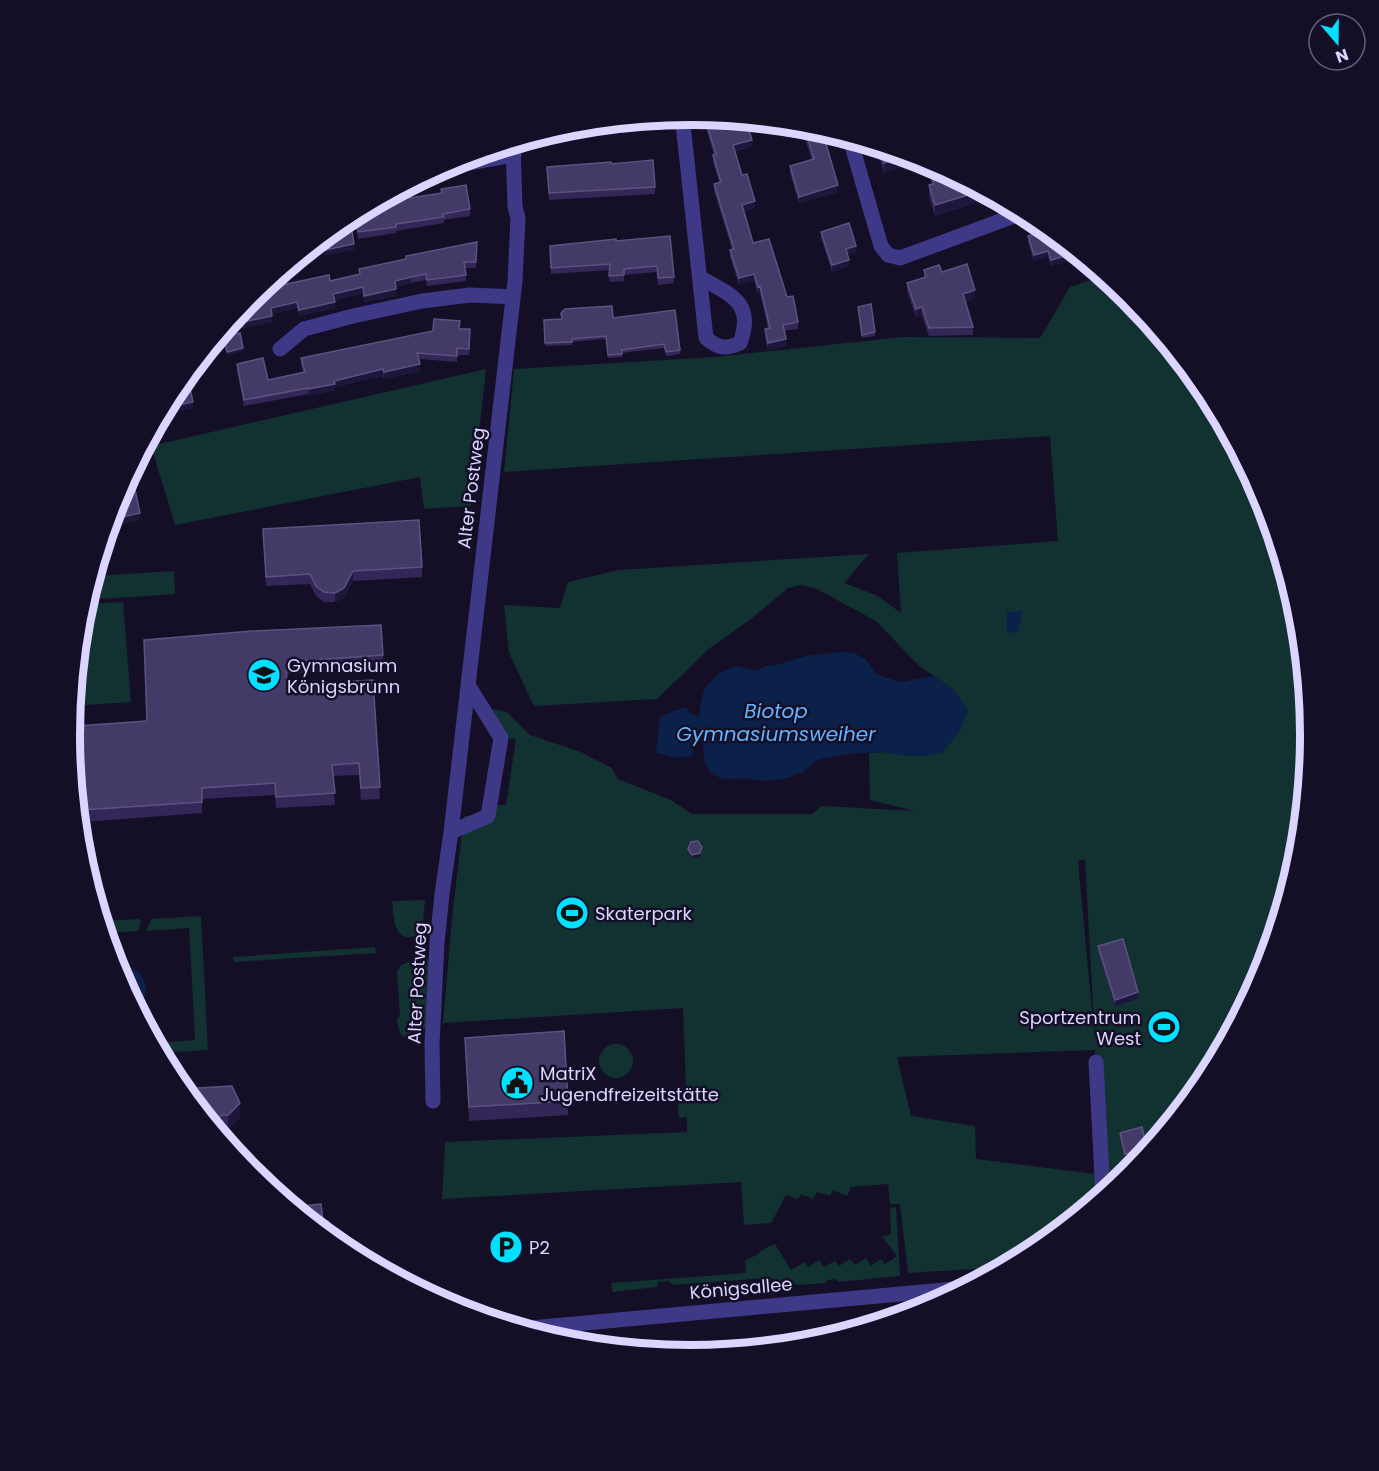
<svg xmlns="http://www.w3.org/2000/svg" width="1379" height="1471" font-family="Poppins,sans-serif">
  <rect width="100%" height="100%" fill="#140f27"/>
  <path fill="#123131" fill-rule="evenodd" d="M1103,276L1129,297L1206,391L1263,498L1298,615L1310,736L1298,857L1263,973L1205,1081L1128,1174L1034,1252L1006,1267L908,1273L900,1204H890L888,1184L851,1187L847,1196L833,1190L830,1196L817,1192L813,1199L801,1194L798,1199L786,1195L771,1223L744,1225L741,1182L442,1199L445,1142L687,1132V1117L679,1118L677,1089L686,1088L683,1008L443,1023L452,918L464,816H496L493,805H506L516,739L501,738L489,718L493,709L507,712L530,735L581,752L612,768L618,779L671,800L692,814H812L822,806L915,811L870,800L869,753L887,752L899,755L926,756L954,690L918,665L876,621L817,589L802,585L788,588L752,618L710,648L657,699L534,706L509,653L504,605L560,608L568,582L619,570L869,554L844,583L876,595L901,613L897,553L1058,541L1050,436L504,472L514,369L715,357L903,337L1040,338L1070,287ZM1085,859L1095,1042L1078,861ZM1095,1050L1102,1175L976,1159L975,1126L911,1116L897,1057Z
    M486,369L471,506L424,509L420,477L175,525L151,446Z
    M174,571L175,594L85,600L93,576Z
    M123,602L131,702L72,706L81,614L84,604Z
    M425,900L422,934C394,946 394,921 392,901Z
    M201,916L208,1050L159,1053L154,1043L195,1040L189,928L146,931L151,919Z
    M139,919L141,922L138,931L104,933L101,921Z
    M375,947L376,953L234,962L233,957Z
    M426,954L429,963C428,979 431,1011 426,1025C424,1033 416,1039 408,1038C399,1037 398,1027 397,1020L400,1014L397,972L401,965Z
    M599 1061a17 17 0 1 1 34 0a17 17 0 1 1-34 0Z
    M896,1207L900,1276L838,1282L836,1279L827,1280L825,1283L798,1285L768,1278L674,1285L668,1281L658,1282L657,1287L613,1292L611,1283L746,1273L745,1260C757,1257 763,1247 775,1244L791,1270L805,1262L808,1267L819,1260L824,1267L835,1261L839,1266L850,1259L855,1265L866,1258L871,1266L881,1259L885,1264L897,1256L882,1236L891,1235L890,1208Z"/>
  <path fill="#0b214a" d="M1023,611L1017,632L1007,633V612Z
    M841,652L854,653L865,659L878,675L900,682L934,676L954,690L968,710L960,731L943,752L926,756L899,755L887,752L854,753L825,758L817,760L803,772L784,779L762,781L746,778L724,779L713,775L705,764L701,731H695L693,755L678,758L656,753L660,716L686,707L692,715L699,716L701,701L705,688L718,674L736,666L756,671L768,665L773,666L806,656Z
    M123,964C146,969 154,994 136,1011L114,965Z"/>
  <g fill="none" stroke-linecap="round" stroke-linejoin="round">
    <path stroke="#3d3987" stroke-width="15" d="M686,115L683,124L706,338C718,348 725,350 740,343C755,303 731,295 701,278
      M850,139L881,246L888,255L900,258L1022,213
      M441,168L514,155
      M280,349L304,329L353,316L422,301L470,295L513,297
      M451,832L488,816L501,738L468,685
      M1096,1062L1103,1195
      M433,1101L432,1044L437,943L442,894L451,832L515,281L518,218L515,207L513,144
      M520,1329L965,1288"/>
  </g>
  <path fill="#322756" d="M727,119L751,121L747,122L752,146L735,152L742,175L755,208L744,212L753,243L787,297L798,322V329L784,331L786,346L768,350L765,336V329L768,328L760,293L758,294L754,280L739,285L730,257V250L732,249L714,191V184L719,182L713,162V155H714L707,132V125Z
    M622,122V127L591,130L590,125Z
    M781,124L811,127L829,142L825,143L838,192L799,203L790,173V166L812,160L803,133L786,138Z
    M876,147L913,158L902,162V167L884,173Z
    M611,164L655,187V194L549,200L547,167Z
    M931,172L982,196V201L935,216L929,196V185L931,184Z
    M441,189L470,209V216L444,220V223L396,231V233L358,239L355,214L365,209L396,204V200L441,193Z
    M821,232L856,252L847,255L849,266L832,272L821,238Z
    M670,236L674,283L658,285L657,272L624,275V281L609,282L610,270L551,274L550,246L616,241Z
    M1028,236L1080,257L1051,266L1048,256L1034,261L1028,242Z
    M477,242L476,268H465L466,281L427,286L426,280L411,283L396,287V296L364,302L363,293L335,300V308L299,316L297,308L272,314V322L229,331L228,325L251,297L330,281L359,274V269L406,259V256Z
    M924,270L942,272L975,298L965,302L973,327V335L929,336L922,316L916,317L907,291V283L924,277Z
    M858,307L875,332V336L862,338Z
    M613,318L680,350V354L666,356L664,348L622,353V357L608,358L606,339L572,342V345L545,346L544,320Z
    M460,329L470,336L469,355H457V362L419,359L420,371L384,379L383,376L335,387V390L308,396V394L244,406L237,370V364L268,380L303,372L301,364V358Z
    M263,529L422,567V577L353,581L344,598L335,602H324L316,596L310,584L266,586Z
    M144,640L383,655V666L286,674L287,685L373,680L380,799L361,800L359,775L333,776L335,805L276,808L275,795L202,799V813L83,822V830H78L69,735L76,726L147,721Z
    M1098,946L1138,999L1115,1006L1098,953Z
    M465,1038L568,1101V1115L469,1121Z
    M188,1097L240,1117L228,1129L222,1128L217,1133Z
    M1120,1133L1147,1151L1142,1157L1125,1161L1120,1140Z"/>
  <path fill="#1e163b" d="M803,126V133L786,138V131Z
    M829,135V142L824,144V137Z
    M752,140V146L733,152V145Z
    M900,154L913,158L902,162V167L884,173V163Z
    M838,185V192L799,203V197Z
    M980,191L988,195L982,196V201L935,216V205Z
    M755,201V208L742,212V205Z
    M324,243V249L303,254L313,246Z
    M354,244V250L325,256V250Z
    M856,246V252L846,256V249Z
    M1048,251V256L1034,261V255Z
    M1075,253L1080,257L1051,266V260Z
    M849,260V266L832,272V265Z
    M754,274V280L739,285V278Z
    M411,277V283L395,287V281Z
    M760,286V293L758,294V287Z
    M363,287V293L333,300V294Z
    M396,289V296L364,302V296Z
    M975,290V298L963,302V294Z
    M297,302V308L271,314V308Z
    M335,302V308L299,316V310Z
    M922,307V316L916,317V309Z
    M272,316V322L229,331V325Z
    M786,339V346L768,350V343Z
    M243,348V351L227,356V352Z
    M420,364V371L384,379V372Z
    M383,369V376L335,387V390L308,396V389L334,381Z
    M193,402V408L161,415L164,408Z
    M140,513V520L108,527L110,520Z
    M353,571V581L344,598L335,602V593Z
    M702,847V850L700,857L692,858V855Z
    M136,983V990L131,1000L128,994Z
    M1138,992V999L1115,1006V1000Z
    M240,1103V1117L228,1129V1115Z
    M222,1115V1128L217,1133L211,1126Z
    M1147,1149V1151L1142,1157L1125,1161V1154Z"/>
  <path fill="#443a68" stroke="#5c5280" stroke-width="1.5" d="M727,119L746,121L752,140L733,145L742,175L747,174L755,201L742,205L753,243L769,239L787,297L793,296L798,322L783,325L786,339L768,343L765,329L770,328L760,286L758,287L754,274L739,278L730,250L734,249L714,184L721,182L713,155L716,154L707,125Z
    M784,124L803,126L786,131Z
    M804,126L811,127L828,132L829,135L824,137L838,185L799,197L790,166L814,159Z
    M879,148L901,154L902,157L884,163Z
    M653,160L655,187L549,193L547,167L611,162V164Z
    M940,169L981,191L935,205L929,185L934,184L931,172Z
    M466,185L470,209L443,214L444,217L396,224V227L358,232L355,214L365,209L397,204L396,200L442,193L441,189Z
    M849,223L856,246L846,249L849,260L832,265L821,232Z
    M351,224L354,244L325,250L324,243L313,246L337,226Z
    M1047,230L1075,253L1051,260L1048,251L1034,255L1028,236Z
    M670,236L674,277L658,278L657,266L624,269V275L609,276L610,264L551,268L550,246L616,239V241Z
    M477,242L476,262H464L466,275L427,280L426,274L411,277L395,281L396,289L364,296L363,287L333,294L335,302L299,310L297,302L271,308L272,316L229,325V323L251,297L259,290L329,275L330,281L360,274L359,269L406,259V256Z
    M967,264L975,290L963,294L973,327L929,328L922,307L916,309L907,283L926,277L924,270L939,265L942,272Z
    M871,304L875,332L862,335L858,307Z
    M612,306L613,318L675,310L680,350L666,352L664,344L622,350V354L608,355L606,336L572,339V342L545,343L544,320L562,319L561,313L565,309Z
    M434,319L460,321L459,329H470L469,349L457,348V356L417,353L420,364L384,372L383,369L334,381L335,384L308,389V388L244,400L237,364L263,358L268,380L305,372L301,358L433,331Z
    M240,333L243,348L227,352L223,337Z
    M187,375L193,402L164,408L174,390Z
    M134,485L140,513L110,520L116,498L122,487Z
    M419,520L422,567L353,571L344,588L335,593L324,592L316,586L310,574L266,577L263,529Z
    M381,625L383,655L286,662L287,685L373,680L380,787L361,788L359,763L332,765L335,793L276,797L275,783L202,788V802L82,810L83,818H77L69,735L72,703L75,702L76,726L147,721L144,640L252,631Z
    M698,841L702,847L700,853L692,855L688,849L691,842Z
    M1123,939L1138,992L1115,1000L1098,946Z
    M122,967L132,972L136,983L130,993L128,994L115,969Z
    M564,1031L568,1101L469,1107L465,1038Z
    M232,1086L240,1103L228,1115H222L211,1126L188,1097H191L198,1088Z
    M1142,1127L1147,1149L1125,1154L1120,1133Z
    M321,1204L323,1221H328L329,1237L328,1238L296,1211L300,1206Z"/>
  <defs>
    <symbol id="school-disc" viewBox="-11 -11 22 22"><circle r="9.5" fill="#01e1ff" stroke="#140f27"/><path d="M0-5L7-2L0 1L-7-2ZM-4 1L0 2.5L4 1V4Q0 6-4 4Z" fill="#111"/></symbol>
    <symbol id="stadium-disc" viewBox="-11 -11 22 22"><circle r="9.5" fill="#01e1ff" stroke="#140f27"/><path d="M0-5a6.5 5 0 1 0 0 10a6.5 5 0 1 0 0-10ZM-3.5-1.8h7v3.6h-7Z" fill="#111"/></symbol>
    <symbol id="civic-disc" viewBox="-11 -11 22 22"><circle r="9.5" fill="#01e1ff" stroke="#140f27"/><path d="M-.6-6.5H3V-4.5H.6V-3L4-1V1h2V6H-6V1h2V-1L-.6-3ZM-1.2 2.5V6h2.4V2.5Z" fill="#111"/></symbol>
    <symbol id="parking-disc" viewBox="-11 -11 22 22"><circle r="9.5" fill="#01e1ff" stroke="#140f27"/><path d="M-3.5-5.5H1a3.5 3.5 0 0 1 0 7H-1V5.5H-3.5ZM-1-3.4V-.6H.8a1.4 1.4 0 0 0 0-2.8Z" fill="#111"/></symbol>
  </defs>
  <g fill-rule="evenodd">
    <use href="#school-disc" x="245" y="656" width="38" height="38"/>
    <use href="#stadium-disc" x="553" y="894" width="38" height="38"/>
    <use href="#stadium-disc" x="1145" y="1008" width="38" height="38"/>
    <use href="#civic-disc" x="498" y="1064" width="38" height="38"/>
    <use href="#parking-disc" x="487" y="1228" width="38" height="38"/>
  </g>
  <g text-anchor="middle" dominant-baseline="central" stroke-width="5" stroke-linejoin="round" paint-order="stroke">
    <g font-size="18" fill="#dbd5ff" stroke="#140f27">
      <text transform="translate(471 488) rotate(-83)">Alter Postweg</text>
      <text transform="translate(417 983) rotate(-87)">Alter Postweg</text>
      <text transform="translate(741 1288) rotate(-5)">Königsallee</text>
    </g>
    <g font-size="18" fill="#dbd5ff" stroke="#140f27" text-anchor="start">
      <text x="287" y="665">Gymnasium<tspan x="287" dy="21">Königsbrunn</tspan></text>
      <text x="595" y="913">Skaterpark</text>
      <text x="1141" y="1017" text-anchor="end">Sportzentrum<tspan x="1141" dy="21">West</tspan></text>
      <text x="540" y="1073">MatriX<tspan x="540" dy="21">Jugendfreizeitstätte</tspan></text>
      <text x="529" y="1247">P2</text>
    </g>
    <g font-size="20" font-style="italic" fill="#63b4ff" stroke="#140f27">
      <text x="776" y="711">Biotop<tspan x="776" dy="23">Gymnasiumsweiher</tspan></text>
    </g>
  </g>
  <path d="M0 0H1379V1471H0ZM80 735a610 610 0 1 1 1220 0a610 610 0 1 1-1220 0Z" fill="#140f27" fill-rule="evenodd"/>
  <path fill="none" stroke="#dbd5ff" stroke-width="8" d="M80 735a610 610 0 1 1 1220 0a610 610 0 1 1-1220 0Z"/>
  <g transform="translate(1337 42) rotate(160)"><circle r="28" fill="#140f27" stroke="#645e7d" stroke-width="1.5"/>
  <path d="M0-4.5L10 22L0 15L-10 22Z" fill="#01e1ff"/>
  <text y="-9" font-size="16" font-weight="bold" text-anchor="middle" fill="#dbd5ff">N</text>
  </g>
</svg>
